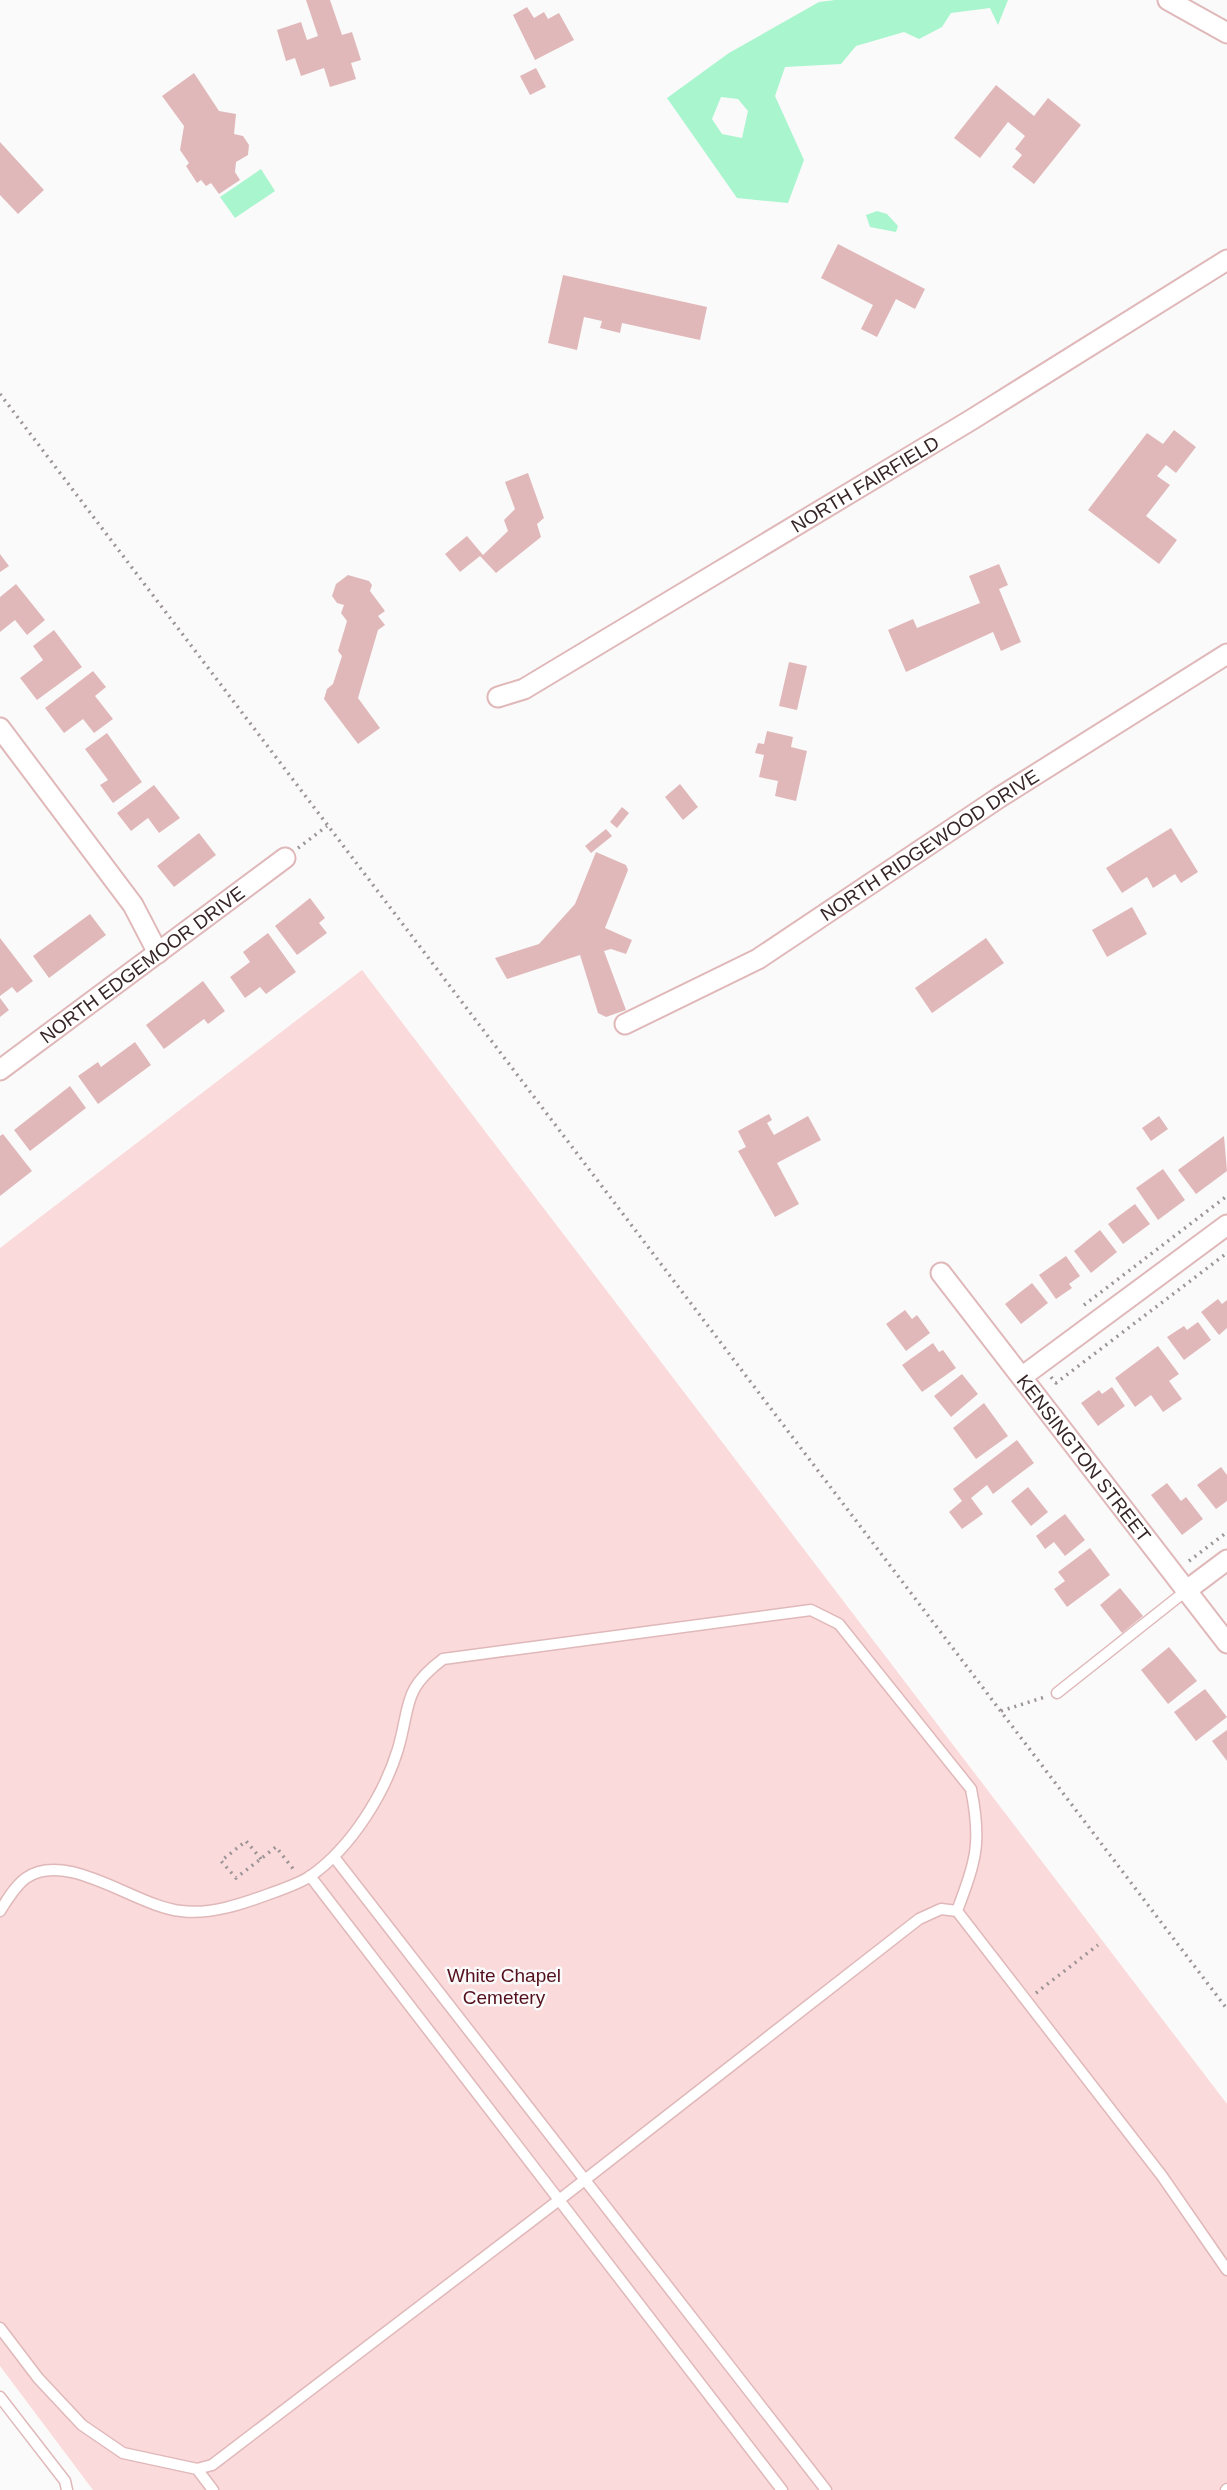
<svg xmlns="http://www.w3.org/2000/svg" width="1227" height="2490" font-family="Helvetica,sans-serif">
<rect width="100%" height="100%" fill="#fafafa"/>
<path fill="#fbdadb" d="M362 970 1227 2104V2490H93L0 2366V1248Z"/>
<path fill="#a8f5ce" fill-rule="evenodd" d="M835 0H1008L998 25 990 8 951 13 942 27 919 39 904 32 856 46 841 64 785 67 775 96 804 160 788 203 737 198 667 98 729 53 819 2ZM721 97 738 99 748 111 742 138 722 134 712 119Z
M261 169 275 191 235 218 220 197Z
M877 211 887 214 898 226 896 232 870 227 866 215Z"/>
<path fill="#e1b8ba" d="M306 0H330L342 35 352 32 361 60 351 63 356 79 330 87 324 68 301 76 295 58 286 61 277 30 301 22 307 40 318 36Z
M527 7 534 18 544 12 548 19 559 13 574 40 535 60 513 15Z
M536 68 546 87 530 95 520 76Z
M194 73 219 111 236 114 234 134 243 136 249 145 248 155 236 162 235 172 240 180 219 194 211 183 206 186 201 180 197 183 186 166 189 163 180 150 184 126 162 96Z
M996 85 1034 116 1048 98 1081 125 1034 184 1012 167 1022 155 1015 149 1025 136 1008 122 980 158 954 138Z
M0 142 44 190 18 214 0 195Z
M838 244 925 289 915 309 896 299 877 337 861 329 873 305 821 278Z
M563 275 707 307 700 340 622 323 620 333 600 328 602 321 584 317 577 350 548 343Z
M1174 430 1196 447 1176 473 1166 465 1157 476 1170 485 1146 516 1177 540 1159 564 1088 510 1147 433 1163 444Z
M528 473 544 518 537 524 541 537 496 573 480 556 460 572 445 554 467 536 483 555 508 531 504 520 515 509 505 482Z
M0 554 9 566 0 572Z
M999 564 1008 585 999 589 1021 642 1001 651 993 632 906 672 888 630 913 619 917 628 980 603 969 576Z
M348 575 369 581 372 585 370 591 385 611 378 616 385 625 378 630 358 698 380 728 358 744 324 699 327 689 333 684 342 656 338 651 347 621 341 613 344 605 337 603 332 596 336 584Z
M16 584 45 620 27 635 15 620 0 632V597Z
M54 630 82 667 37 700 20 678 43 660 33 646Z
M789 662 807 666 797 710 779 706Z
M93 671 106 687 95 696 113 719 94 733 83 719 64 733 45 708Z
M767 731 793 737 791 747 807 751 796 801 775 796 778 781 759 777 764 755 755 753 758 743 764 744Z
M107 733 142 782 113 803 100 785 108 780 85 749Z
M680 784 698 807 683 820 665 797Z
M154 785 180 818 159 833 148 818 131 831 117 813Z
M622 807 629 813 617 828 610 822Z
M1171 828 1198 872 1181 883 1175 874 1153 888 1147 877 1122 893 1106 868Z
M606 829 612 836 591 853 585 846Z
M199 833 216 855 174 887 157 866Z
M596 852 626 865 628 870 605 928 632 940 626 954 611 949 604 951 626 1010 606 1017 598 1013 580 955 507 979 495 958 539 944 575 904Z
M310 898 325 918 319 923 327 933 297 955 275 926Z
M1132 907 1147 934 1107 957 1092 930Z
M90 914 106 935 49 978 33 956Z
M268 933 296 972 266 994 260 987 245 998 230 977 250 962 243 952Z
M0 938 33 981 17 993 12 987 0 996Z
M986 938 1004 963 932 1013 915 988Z
M203 981 225 1011 208 1024 204 1019 164 1049 146 1025Z
M0 998 9 1010 0 1017Z
M135 1042 151 1065 98 1104 78 1076 98 1062 101 1067Z
M70 1086 86 1108 30 1151 14 1130Z
M769 1114 772 1120 767 1123 774 1135 808 1116 821 1140 777 1163 799 1204 775 1217 738 1151 746 1147 738 1131Z
M1159 1116 1168 1129 1151 1141 1142 1128Z
M3 1134 32 1171 0 1196V1136Z
M1224 1136 1227 1171 1196 1194 1178 1170Z
M1163 1169 1185 1200 1158 1220 1136 1188Z
M1135 1204 1150 1224 1123 1244 1108 1224Z
M1100 1230 1117 1252 1091 1273 1074 1251Z
M1066 1256 1080 1276 1069 1284 1072 1288 1056 1299 1039 1275Z
M1032 1283 1048 1303 1021 1324 1005 1304Z
M1218 1299 1222 1304 1227 1300V1328L1219 1335 1201 1312Z
M905 1310 912 1319 917 1315 930 1333 906 1351 886 1324Z
M1198 1322 1211 1340 1184 1360 1167 1337 1184 1326 1187 1330Z
M933 1343 939 1352 943 1350 956 1368 922 1392 902 1365Z
M1158 1346 1179 1374 1169 1381 1182 1399 1163 1412 1151 1395 1135 1407 1115 1378Z
M962 1374 978 1394 951 1417 934 1396Z
M1112 1387 1125 1406 1098 1426 1081 1403 1099 1390 1102 1394Z
M984 1403 1008 1436 976 1459 953 1428Z
M1017 1440 1034 1463 993 1494 987 1485 971 1498 983 1514 962 1529 949 1512 962 1501 953 1489Z
M1221 1467 1227 1475V1501L1216 1509 1197 1485Z
M1167 1483 1181 1501 1186 1497 1203 1519 1182 1535 1151 1495Z
M1028 1487 1048 1512 1031 1526 1011 1501Z
M1065 1514 1085 1540 1065 1556 1054 1542 1045 1549 1036 1536Z
M1090 1548 1110 1575 1067 1607 1054 1589 1065 1581 1058 1572Z
M1120 1588 1143 1616 1122 1633 1100 1605Z
M1169 1647 1197 1681 1168 1704 1141 1670Z
M1205 1689 1227 1717 1196 1741 1174 1712Z
M1227 1730V1761L1212 1741Z"/>
<g fill="none" stroke-linecap="round" stroke-linejoin="round">
<defs>
<path id="lane" d="M1057 1693 1187 1590
M334 1857 826 2490
M310 1876 782 2490
M0 1911C7 1900 15 1886 26 1878 67 1849 137 1907 181 1911 210 1915 242 1904 269 1894 283 1889 301 1883 312 1875 351 1847 384 1795 398 1749 411 1704 402 1690 443 1659L811 1610 839 1624 971 1789C982 1843 976 1860 957 1911
M0 2328 38 2378 82 2425 123 2453 197 2469 212 2465 559 2200 919 1919 941 1909 957 1911 1162 2176 1227 2270
M0 2397 65 2481 67 2490
M197 2469 213 2490
M1226 2490 1227 2489"/>
<g id="street">
<path d="M1168 0 1227 33"/>
<path id="s1" d="M498 697 524 689 971 420 1227 260"/>
<path d="M0 728 133 905 158 953"/>
<path id="s2" d="M625 1024 758 959 1000 797 1227 654"/>
<path id="s3" d="M0 1070 285 858"/>
<path id="s4" d="M941 1273 1227 1643"/>
<path d="M1023 1376 1227 1225"/>
<path d="M1187 1590 1227 1560"/>
</g>
</defs>
<use href="#lane" stroke="#e0b8b9" stroke-width="13"/>
<use href="#street" stroke="#e0b8b9" stroke-width="23"/>
<path stroke="#9c9495" stroke-width="3.5" stroke-dasharray="2 5" stroke-linecap="butt" d="M0 394 1227 2009
M298 848 327 826
M1084 1305 1227 1196
M1051 1377 1056 1383 1227 1253
M1189 1561 1227 1532
M1001 1711 1045 1697
M261 1859 246 1841 221 1861 236 1878 276 1847 294 1870
M1036 1993 1098 1945"/>
<use href="#lane" stroke="#fff" stroke-width="10"/>
<use href="#street" stroke="#fff" stroke-width="19"/>
</g>
<g text-anchor="middle" dominant-baseline="central" stroke-width="5" stroke-linejoin="round" paint-order="stroke">
<g font-size="19" fill="#362627" stroke="#fafafa">
<text stroke="none"><textPath href="#s1" startOffset="425">NORTH FAIRFIELD</textPath></text>
<text stroke="none"><textPath href="#s2" startOffset="354">NORTH RIDGEWOOD DRIVE</textPath></text>
<text stroke="none"><textPath href="#s3" startOffset="177">NORTH EDGEMOOR DRIVE</textPath></text>
<text stroke="none"><textPath href="#s4" startOffset="234">KENSINGTON STREET</textPath></text>
</g>
<g font-size="19" fill="#54101c" stroke="#fafafa">
<text x="504" y="1975">White Chapel<tspan x="504" dy="22">Cemetery</tspan></text>
</g>
</g>
</svg>
